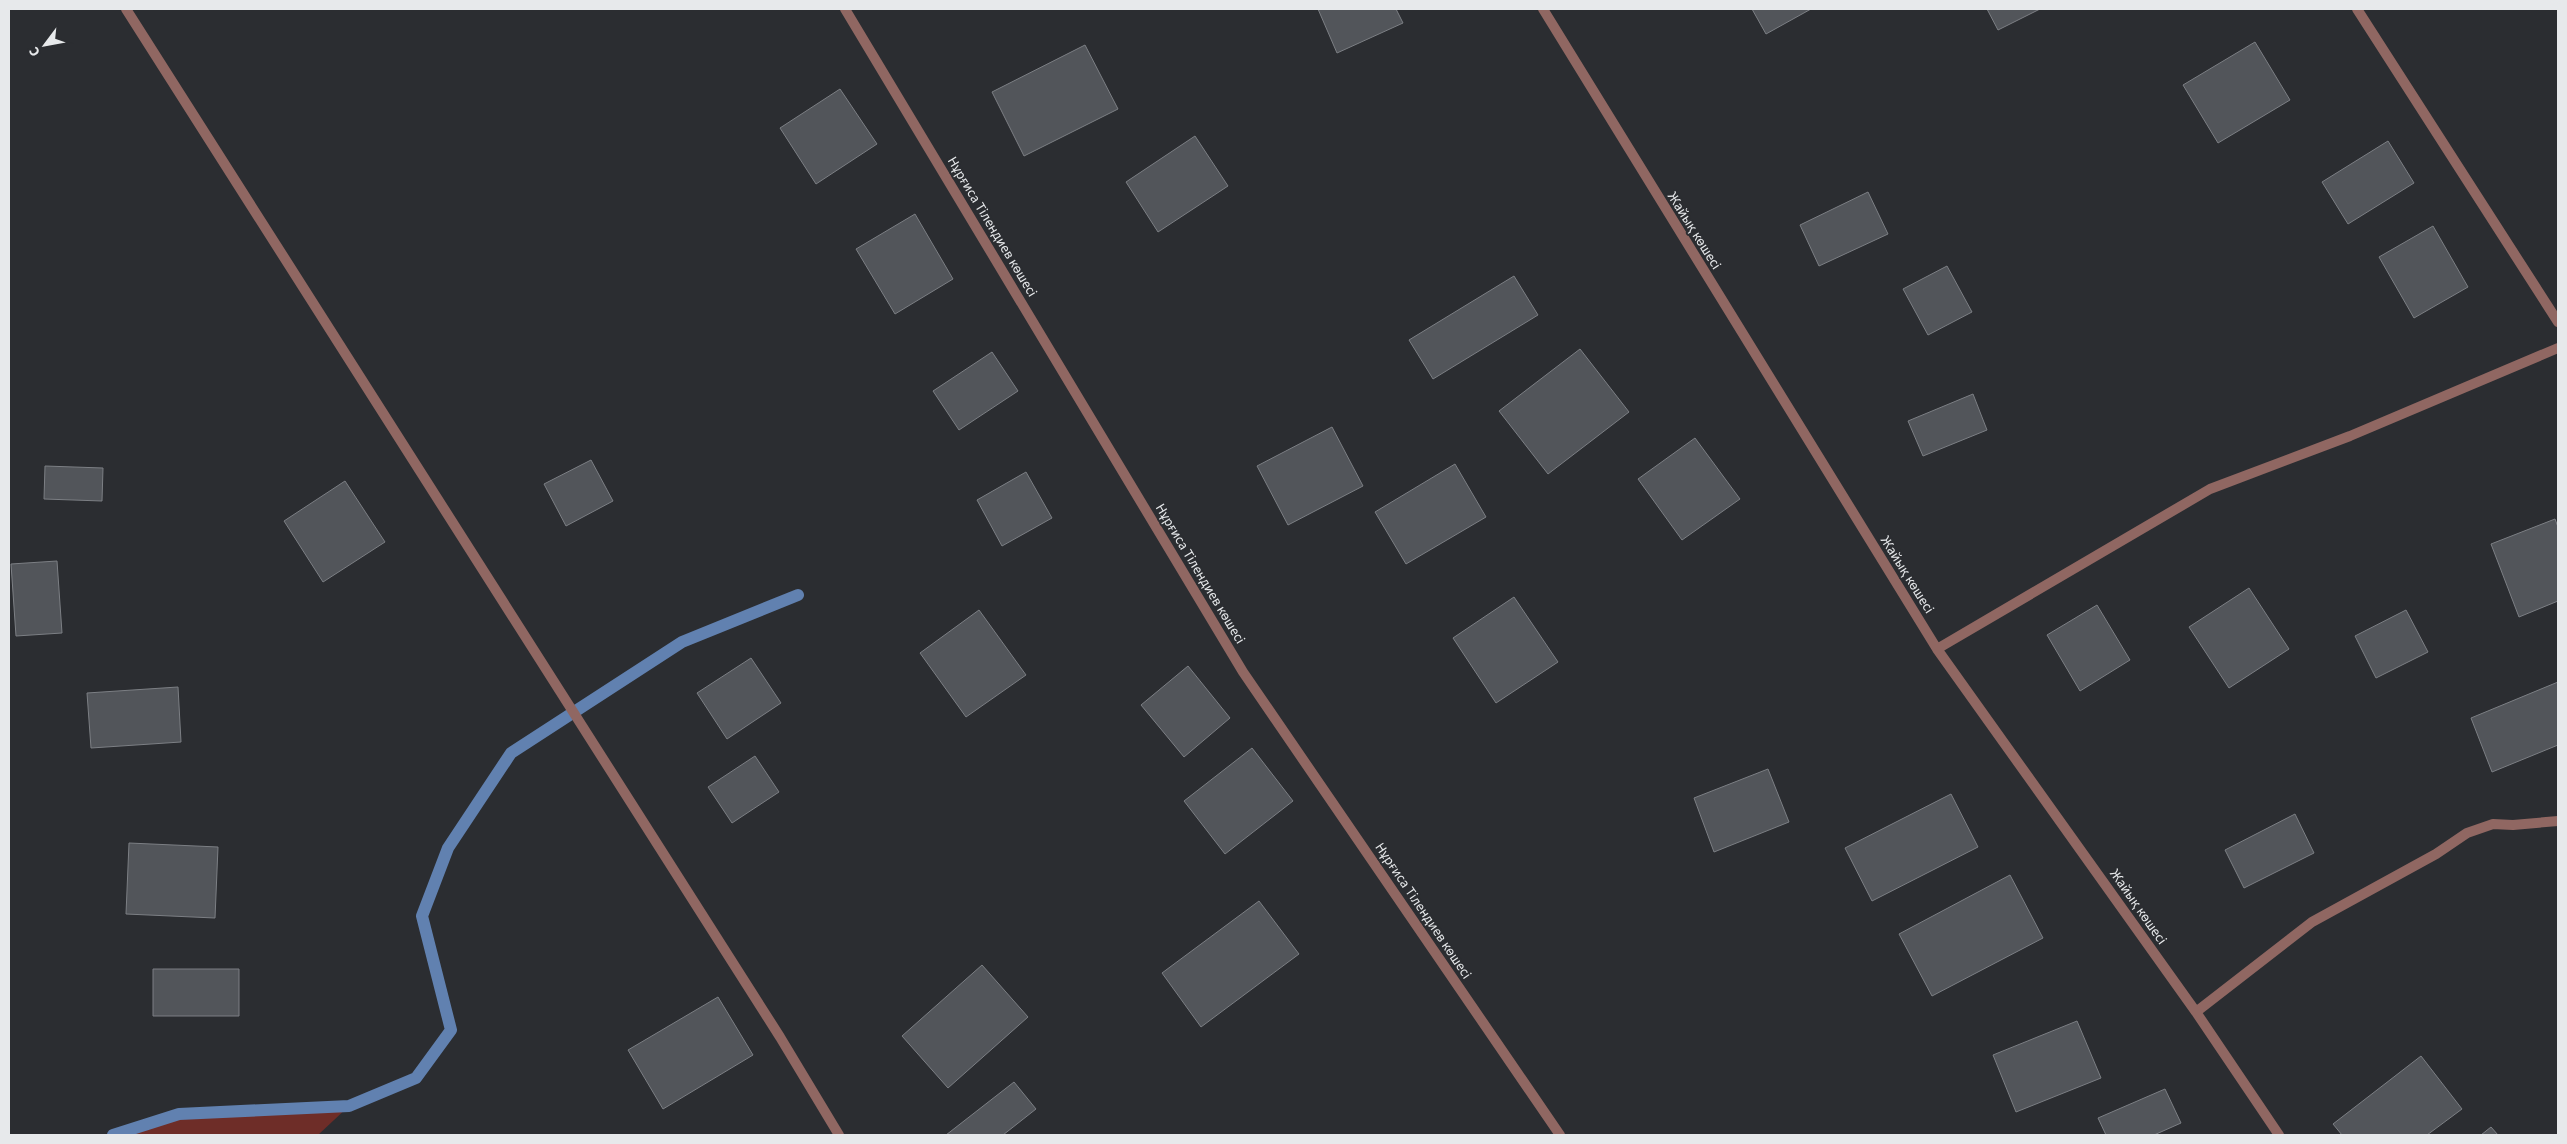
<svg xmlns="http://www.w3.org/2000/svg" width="2567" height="1144" font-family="'Source Sans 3',sans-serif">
<rect width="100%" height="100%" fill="#2b2d31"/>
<path fill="#6e2d28" d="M349 1106 318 1135H113L179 1114Z"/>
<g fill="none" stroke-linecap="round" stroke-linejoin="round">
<path stroke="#6181b0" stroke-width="12" d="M113 1135 179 1114 349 1106 416 1078 451 1030 422 916 448 848 511 753 682 642 798 595"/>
</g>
<path fill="#52555a" stroke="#7c7f84" d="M1318 9H1396L1403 23 1337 53Z
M1752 9H1811L1766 34Z
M1987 9H2040L1998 30Z
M2255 42 2290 100 2218 143 2183 85Z
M1085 45 1118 109 1024 156 992 92Z
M840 89 877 144 816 184 780 128Z
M1195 136 1228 186 1158 232 1126 182Z
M2388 141 2414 183 2348 224 2322 182Z
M1868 192 1888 234 1819 266 1800 225Z
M915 214 953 279 895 314 856 249Z
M2433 226 2468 287 2414 318 2379 257Z
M1947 266 1972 312 1928 335 1903 289Z
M1514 276 1538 315 1433 379 1409 340Z
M1580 349 1629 412 1548 474 1499 411Z
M992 352 1018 391 959 430 933 391Z
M1973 394 1987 430 1923 456 1908 421Z
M1332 427 1363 486 1288 525 1257 466Z
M1695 438 1740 499 1682 540 1638 479Z
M591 460 613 501 566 526 544 484Z
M1455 464 1486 517 1406 564 1375 512Z
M45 466 103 468 102 501 44 499Z
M1026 472 1052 518 1002 546 977 500Z
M345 481 385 542 323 582 284 521Z
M2555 519 2558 527V601L2519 617 2491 544Z
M57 561 62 633 16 636 11 564Z
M2249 588 2289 649 2229 688 2189 627Z
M1514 597 1558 662 1496 703 1453 638Z
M2097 605 2130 660 2080 691 2047 635Z
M979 610 1026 675 966 717 920 653Z
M2406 610 2428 652 2376 678 2355 636Z
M751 658 781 703 727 739 697 693Z
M1188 666 1230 718 1184 757 1141 705Z
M2558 682V745L2492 772 2471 718Z
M178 687 181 742 91 748 87 693Z
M1252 748 1293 801 1225 854 1184 801Z
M755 756 779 792 732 823 708 787Z
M1768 769 1789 822 1714 852 1694 798Z
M1951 794 1978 847 1872 901 1845 848Z
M2295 814 2314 853 2244 888 2225 850Z
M129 843 218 847 215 918 126 914Z
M2010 875 2043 938 1932 996 1899 934Z
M1259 901 1299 954 1201 1027 1162 973Z
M982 965 1028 1017 948 1088 902 1036Z
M153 969H239V1016H153Z
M718 997 753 1055 663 1109 628 1050Z
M2077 1021 2101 1078 2016 1112 1993 1055Z
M2421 1056 2462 1109 2427 1135H2342L2333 1124Z
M1014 1082 1036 1109 1003 1135H946Z
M2165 1089 2181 1123 2154 1135H2106L2098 1118Z
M2491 1127 2498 1135H2481Z"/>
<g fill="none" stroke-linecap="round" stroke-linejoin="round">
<path stroke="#906762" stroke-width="10" d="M126 9 780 1037 839 1135
M845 9 1243 672 1560 1135
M1543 9 1937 649 2196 1012 2279 1135
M2357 9 2558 322
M1937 649 2210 489 2350 436 2558 348
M2196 1012 2312 922 2436 854 2467 833 2493 824 2513 825 2558 821"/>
</g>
<g text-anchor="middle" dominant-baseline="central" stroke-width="4" stroke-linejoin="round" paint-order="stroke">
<g font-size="14" fill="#e7e9eb" stroke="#2b2d31">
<text transform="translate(992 227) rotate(59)">Нұрғиса Тілендиев көшесі</text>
<text transform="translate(1694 231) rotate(58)">Жайық көшесі</text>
<text transform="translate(1200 574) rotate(59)">Нұрғиса Тілендиев көшесі</text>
<text transform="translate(1907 575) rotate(58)">Жайық көшесі</text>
<text transform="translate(2138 907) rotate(55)">Жайық көшесі</text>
<text transform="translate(1423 911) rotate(56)">Нұрғиса Тілендиев көшесі</text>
</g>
</g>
<rect width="2567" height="1144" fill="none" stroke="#e7e9eb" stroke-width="20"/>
<g transform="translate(45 45) rotate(238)" stroke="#2b2d31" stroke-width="4" paint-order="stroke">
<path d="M0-4L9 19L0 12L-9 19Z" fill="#e7e9eb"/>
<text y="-8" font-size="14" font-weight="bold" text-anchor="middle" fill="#e7e9eb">С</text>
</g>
</svg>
